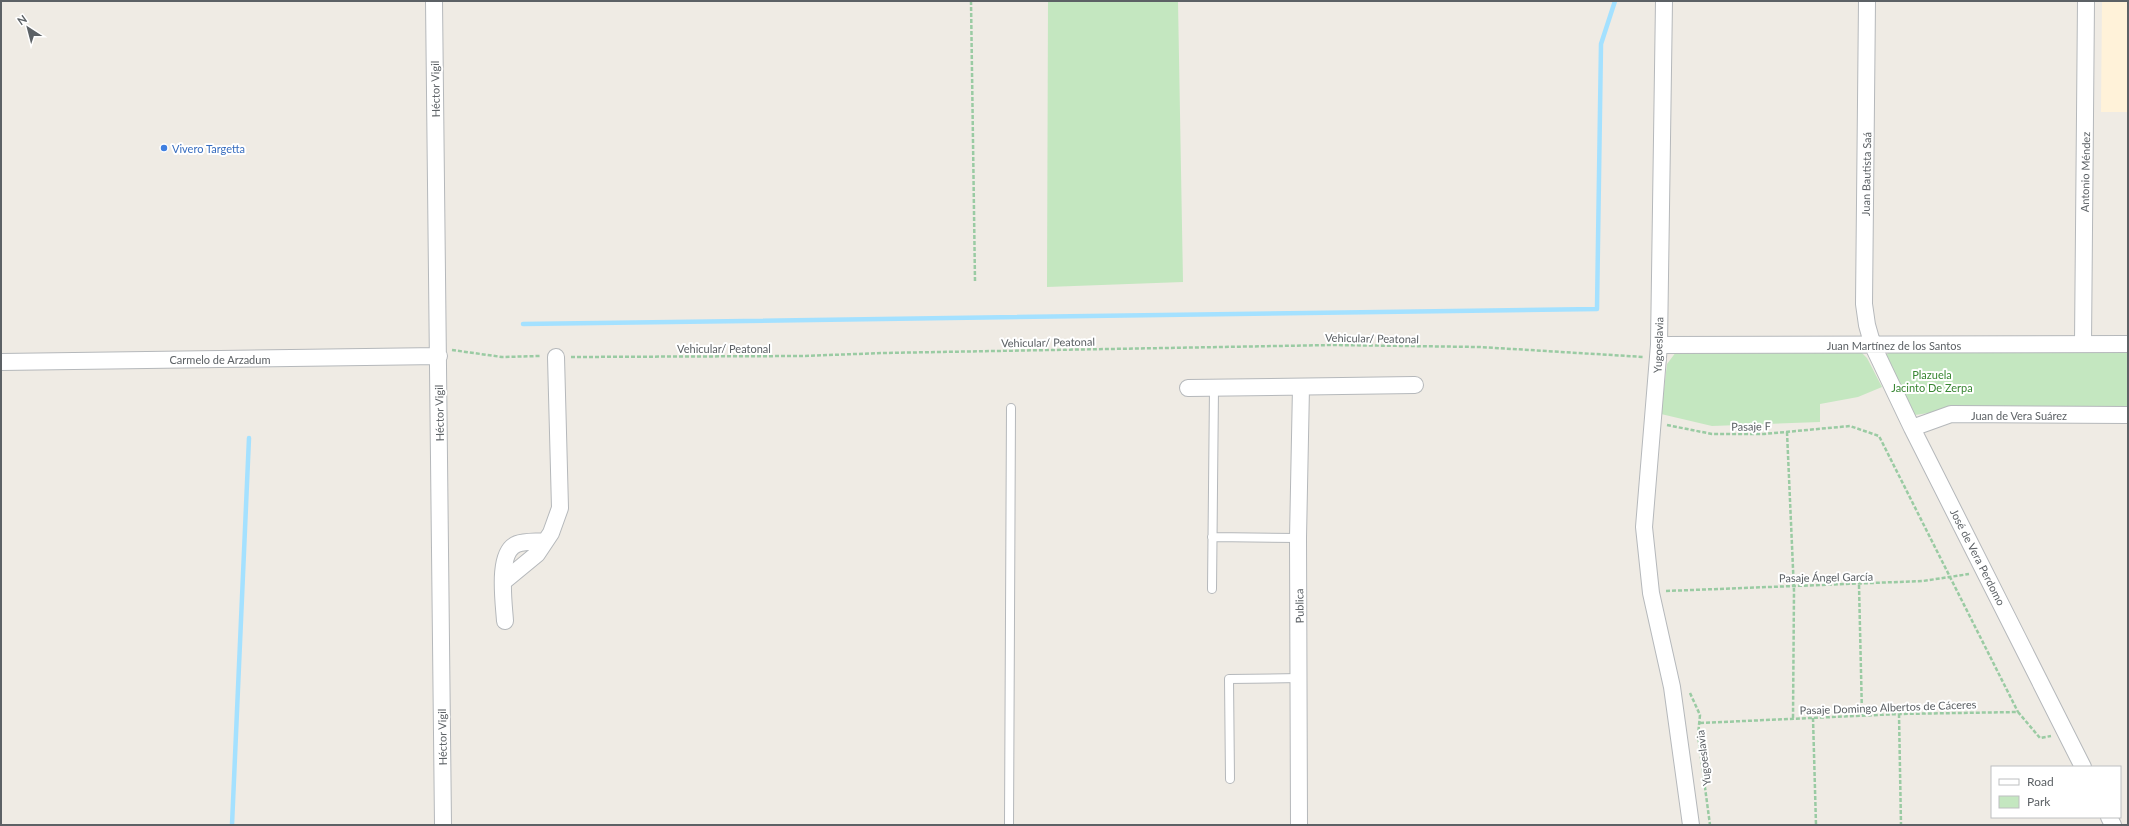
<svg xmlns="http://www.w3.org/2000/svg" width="2129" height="826" font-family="Lato,sans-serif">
<rect width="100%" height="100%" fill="#efebe4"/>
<path fill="#fff2d9" d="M2102 1H2128V112H2101Z"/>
<path fill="#c4e7c0" d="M1048 1H1178L1183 282 1047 287Z
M2128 349V411H1942L1915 415 1912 413 1885 358 1887 354 1892 351Z
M1676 352H1861L1867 358 1882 387 1858 397 1820 404V422L1712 426 1661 414 1667 364Z"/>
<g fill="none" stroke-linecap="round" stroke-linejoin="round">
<path stroke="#a4e1ff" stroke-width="4.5" d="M523 324 1597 309 1601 44 1615 1
M232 825 249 438"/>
<defs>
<path id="lane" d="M1212 537 1298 538
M1212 589 1214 388
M1230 779 1229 679 1300 678
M1009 825 1011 408"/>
<path id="street" d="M434 1 443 825
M1664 1 1659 345 1644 527 1651 593 1672 687 1691 825
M1867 1 1864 304 1867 325 1873 346 1912 428 2083 767
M2083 344 2086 1
M1659 345 2128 344
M1 362 439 356
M1188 388 1415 385
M1912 428 1951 414 2128 415
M503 582 537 554 551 533 560 508 556 357
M505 621C504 603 496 552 517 544 525 541 537 542 545 541
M2109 817 2113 825
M1299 825 1298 538 1301 387"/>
</defs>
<use href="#lane" stroke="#b5b8bb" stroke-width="10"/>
<use href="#street" stroke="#b5b8bb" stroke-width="18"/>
<path stroke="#9acba3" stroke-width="2.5" stroke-dasharray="4 2" stroke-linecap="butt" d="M971 1 975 281
M452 350 502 357 540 356
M571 357 802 356 883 353 1333 345 1480 347 1644 357
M1667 425 1712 434H1764L1850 426 1879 436 2018 712
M1787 432 1794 591 1793 718
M1859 585 1862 715
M1666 591 1923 581 1969 574
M1690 693 1700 715 1698 735 1710 825
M1899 714 1901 825
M1813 718 1816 825
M1700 723 1899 714 2018 712 2040 738 2051 736"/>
<use href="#lane" stroke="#fff" stroke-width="8"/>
<use href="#street" stroke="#fff" stroke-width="16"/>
</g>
<circle fill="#3f7fe0" stroke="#fff" stroke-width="1.5" cx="164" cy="148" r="4"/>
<g text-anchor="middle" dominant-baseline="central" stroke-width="4" stroke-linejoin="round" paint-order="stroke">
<g font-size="11" fill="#5c6165" stroke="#fff">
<text transform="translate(435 89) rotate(-91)">Héctor Vigil</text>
<text transform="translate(2085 172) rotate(-89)">Antonio Méndez</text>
<text transform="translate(1866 174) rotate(-89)">Juan Bautista Saá</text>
<text transform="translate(1372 338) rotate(1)">Vehicular/ Peatonal</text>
<text transform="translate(1048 342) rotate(-1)">Vehicular/ Peatonal</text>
<text transform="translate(1658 345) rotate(-88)">Yugoeslavia</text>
<text x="1894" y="345">Juan Martínez de los Santos</text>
<text x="724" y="348">Vehicular/ Peatonal</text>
<text x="220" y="359">Carmelo de Arzadum</text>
<text transform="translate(439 413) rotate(-91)">Héctor Vigil</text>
<text x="2019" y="415">Juan de Vera Suárez</text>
<text transform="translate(1751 426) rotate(-1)">Pasaje F</text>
<text transform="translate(1978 557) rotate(63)">José de Vera Perdomo</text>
<text transform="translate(1826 577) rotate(-1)">Pasaje Ángel García</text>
<text transform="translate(1299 606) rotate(-91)">Publica</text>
<text transform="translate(1888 707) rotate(-2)">Pasaje Domingo Albertos de Cáceres</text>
<text transform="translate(442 737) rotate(-91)">Héctor Vigil</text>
<text transform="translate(1703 758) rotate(-97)">Yugoeslavia</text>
</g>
<g font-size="11" fill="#366cbe" stroke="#fff" text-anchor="start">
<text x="172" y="148">Vivero Targetta</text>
</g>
<g font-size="11" fill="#388632" stroke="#fff">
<text x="1932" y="374">Plazuela<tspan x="1932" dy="13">Jacinto De Zerpa</tspan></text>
</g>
</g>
<rect width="2129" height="826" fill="none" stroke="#5c6165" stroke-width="4"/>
<rect x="1991" y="766" width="130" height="52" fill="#ffffff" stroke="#bec0c1"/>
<rect x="1999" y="779" width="20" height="6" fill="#ffffff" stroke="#bec0c1"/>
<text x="2027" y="786" font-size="12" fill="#5c6165">Road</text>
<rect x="1999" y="796" width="20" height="12" fill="#c4e7c0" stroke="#bec0c1"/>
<text x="2027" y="806" font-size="12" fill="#5c6165">Park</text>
<g transform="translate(28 28) rotate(324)" stroke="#ffffff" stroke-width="3" paint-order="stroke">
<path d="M0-3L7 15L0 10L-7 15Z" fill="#5c6165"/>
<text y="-6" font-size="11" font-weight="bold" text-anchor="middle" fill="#5c6165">N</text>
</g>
</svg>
